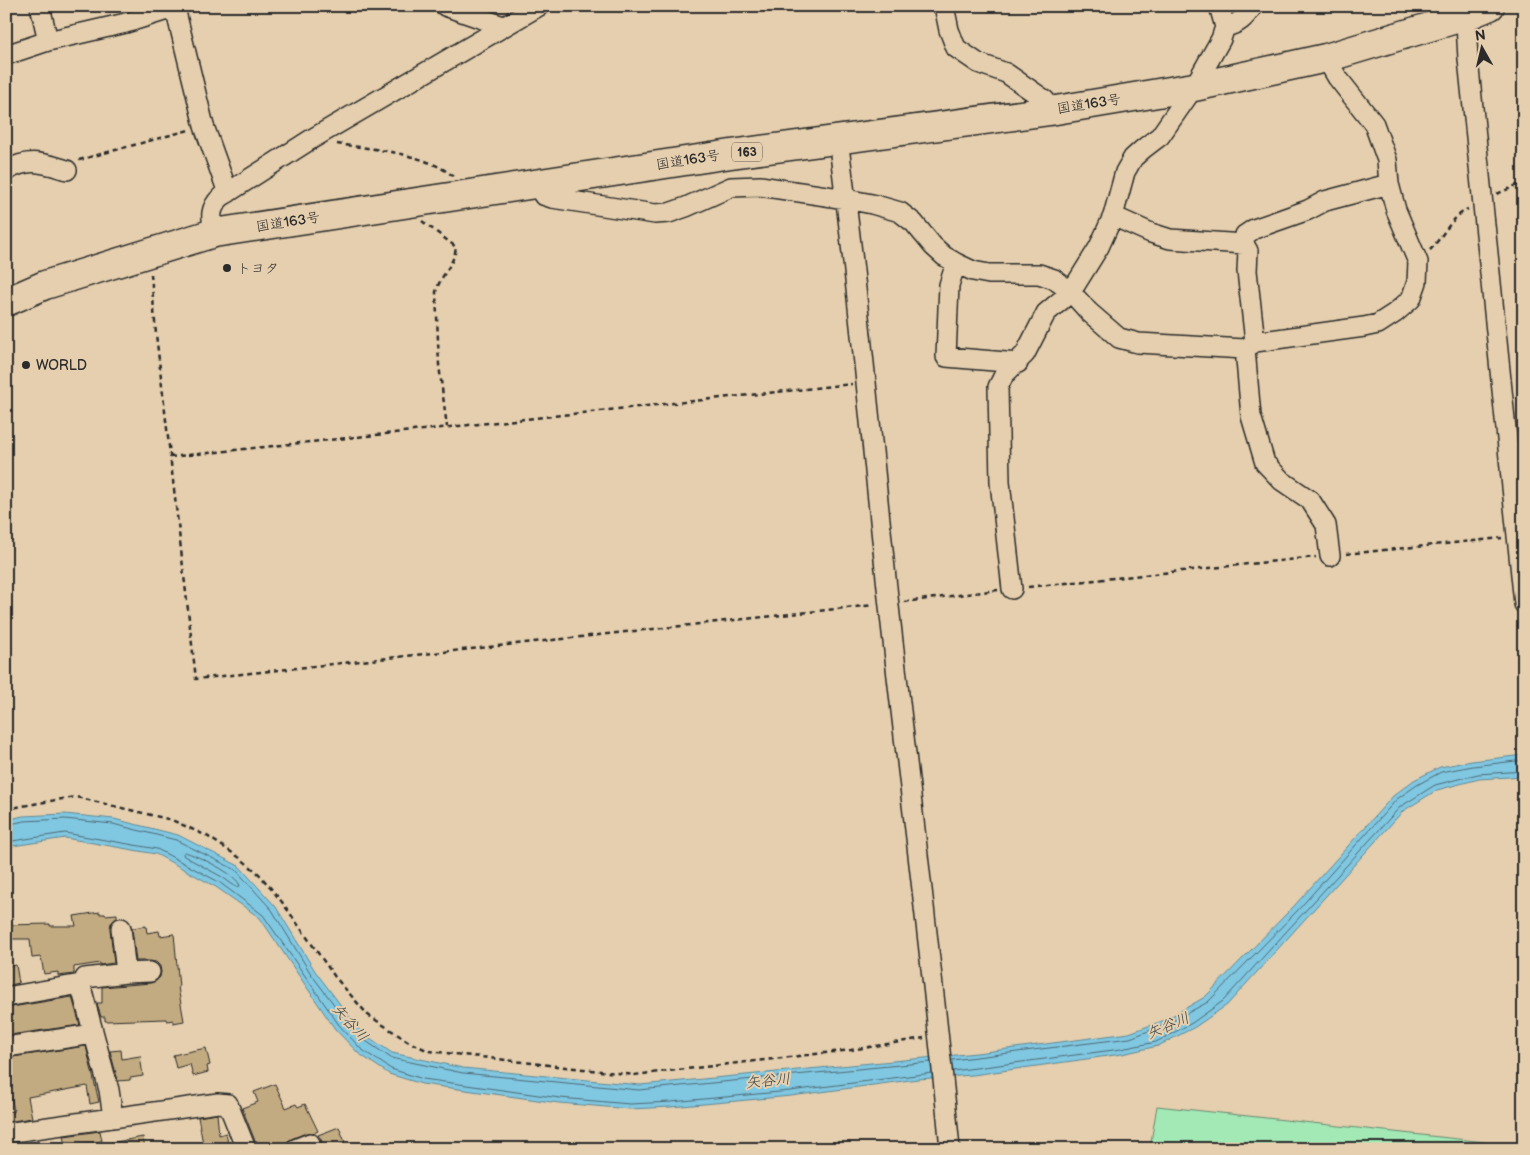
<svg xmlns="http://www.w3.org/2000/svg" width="1530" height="1155" font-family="'Balsamiq Sans','Klee One',sans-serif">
<rect width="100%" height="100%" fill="#e5cfae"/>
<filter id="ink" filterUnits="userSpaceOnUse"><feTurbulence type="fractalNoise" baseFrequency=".02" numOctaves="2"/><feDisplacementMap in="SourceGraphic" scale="10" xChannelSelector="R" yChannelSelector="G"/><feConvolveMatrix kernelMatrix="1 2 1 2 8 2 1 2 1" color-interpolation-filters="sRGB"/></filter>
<g filter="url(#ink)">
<path fill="#a2e9b6" stroke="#668a70" d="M1157 1106 1485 1142 1500 1149 1150 1148Z"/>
<path fill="#80c7e1" stroke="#5e8998" d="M1524 755V776L1479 779 1437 790 1403 811 1227 1005 1195 1027 1158 1046 1122 1054 973 1075 918 1079 791 1096 671 1107 630 1109 559 1103 422 1084 389 1074 358 1053 335 1029 260 918 216 887 156 854 65 838 6 847V820L23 816 65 814 114 819 178 835 239 866 276 907 315 971 361 1032 392 1053 463 1068 640 1085 977 1053 1129 1033 1165 1020 1205 997 1294 906 1393 796 1414 780 1440 767 1472 761Z"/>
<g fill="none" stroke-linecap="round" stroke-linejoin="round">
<path stroke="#4d6974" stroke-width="1" d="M6 825 24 821 65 819 113 824 176 840 236 870 272 910 311 974 357 1035 391 1058 463 1073 639 1090 931 1062
M6 842 65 833 157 849 219 882 263 915 339 1025 361 1049 391 1069 423 1079 560 1098 630 1104 671 1102 790 1091 932 1073
M185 852C198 856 237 874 240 886L236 887 222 877 184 856 183 854Z
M952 1060 1130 1038 1167 1024 1208 1002 1298 910 1397 799 1417 785 1441 772 1473 766 1524 760
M953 1071 1121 1049 1156 1042 1192 1023 1223 1001 1400 807 1435 785 1478 774 1524 771"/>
</g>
<path fill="#c3ab81" stroke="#2b2b2b" d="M100 912V914H105V915L117 914V918L111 923 110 929 114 963 100 965V963L74 967V974L58 976V972L44 974 41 957 32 958 30 939H6V925L50 924V926H76L74 916Z
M146 926 147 933 159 931 160 936 174 934 179 987H178L184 1021 173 1023V1020L167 1021 166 1019 105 1021V1017H101L97 1003H102V987L151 983 156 981 160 977 161 972 160 966 156 962 150 961H136L132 928Z
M16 965 19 983 6 986V967Z
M72 997 80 1025 9 1035 6 1022V1008Z
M86 1046 99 1102 90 1104 87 1086 28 1097 32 1118 6 1122V1112L14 1111 6 1072V1058Z
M206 1048 210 1065 207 1066 208 1072 193 1076 190 1064 176 1068 173 1055Z
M121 1050 122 1059 140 1056 143 1076 130 1078V1080L118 1081 110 1051Z
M275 1084 286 1108 296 1104 298 1107 305 1104 318 1131 314 1133H306L291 1139 287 1142 285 1146 278 1149H260L256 1140 255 1141 242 1108 258 1102 254 1092Z
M217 1114 219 1135 226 1133 229 1149H204L198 1117Z
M339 1127 345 1142 340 1144 342 1149H323L321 1139 318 1135Z
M100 1131 102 1141 66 1146 64 1136Z
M143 1137 145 1149H110V1143Z
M26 1142 27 1149H6V1144Z"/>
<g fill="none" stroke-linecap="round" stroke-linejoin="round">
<defs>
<path id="minor" d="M40 6 48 41
M445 6 503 26
M944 6 949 30 956 48 978 63 1006 73 1045 100 1050 111
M1465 6 1468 59 1524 604
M175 8 204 126 228 193
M1225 27C1239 24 1245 18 1253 6
M6 55 48 41 126 23 180 6
M838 139C859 294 872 450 889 606 909 787 933 967 950 1149
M6 171C29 157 43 163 67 170
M537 183 543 195 552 198 655 214 669 213 686 207 731 187 760 186 846 199 872 204 900 212 914 223 933 246 944 256 956 263 973 271 989 274H1039L1054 279 1071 292 1089 312 1119 338 1138 343 1245 349 1255 342 1364 327 1378 324 1395 313 1411 299 1417 282 1418 262 1396 210 1389 184 1387 160 1374 124 1337 77 1326 58
M1113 216 1151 233 1170 239 1244 244 1245 235 1254 229 1308 210 1325 201 1389 184
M214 233C211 217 209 209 221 197L310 140 539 6
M1244 244 1248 251 1247 271 1255 342
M956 263 949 285 946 357 1018 363
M1245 349 1251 416 1265 463 1282 481 1310 500 1326 525 1330 556
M1012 589 1000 482 998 387 1004 375 1025 354 1046 313 1071 292 1099 247 1113 216 1125 172 1133 158 1143 149 1160 136 1194 87 1221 39 1225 27 1219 6
M121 928 126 973
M81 987 85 978 126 973 150 972
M6 997 75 985 81 987 109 1090 113 1117
M6 1047 93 1034
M6 1133 218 1103 228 1104 246 1149
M295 1149 310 1143 312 1149"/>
<path id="highway" d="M6 302 45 285 214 233 731 154 1050 111 1194 87 1326 58 1466 16 1490 6"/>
</defs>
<use href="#minor" stroke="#2b2b2b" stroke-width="22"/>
<use href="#highway" stroke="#2b2b2b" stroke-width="31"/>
<path stroke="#2b2b2b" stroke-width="2.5" stroke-dasharray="5 4" stroke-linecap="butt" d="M337 144C372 149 425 153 453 176
M79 160 189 130
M1497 194 1524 182
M422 221 456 247C454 266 440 275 436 292L439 365 447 427
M1430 250C1442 238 1451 217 1468 209
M151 274 156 334 196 679 873 605
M170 457 852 384
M1346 554 1502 538
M1028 587 1316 557
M904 602 998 590
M6 809 56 800 76 797 172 820 207 836 240 858 259 874 282 902 335 977 368 1015 409 1042 429 1051 634 1075 851 1050 924 1038"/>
<use href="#minor" stroke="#e5cfae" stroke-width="19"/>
<use href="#highway" stroke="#e5cfae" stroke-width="28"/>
</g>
</g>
<g fill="#2b2b2b" stroke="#e5cfae" stroke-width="2">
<circle cx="227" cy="268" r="5"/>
<circle cx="26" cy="365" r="5"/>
</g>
<g text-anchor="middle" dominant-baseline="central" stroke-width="4" stroke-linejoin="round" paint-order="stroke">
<rect fill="#e5cfae" stroke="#635c52" stroke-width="1" x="732" y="142.5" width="30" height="19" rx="4"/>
<g font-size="12" font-weight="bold" fill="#2b2b2b">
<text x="747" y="152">163</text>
</g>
<g font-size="14" fill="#2b2b2b" stroke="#e5cfae">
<text transform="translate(1089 104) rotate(-9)">国道163号</text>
<text transform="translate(688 160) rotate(-9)">国道163号</text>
<text transform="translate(288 222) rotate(-9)">国道163号</text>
</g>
<g font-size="14" fill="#2b2b2b" stroke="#e5cfae" text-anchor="start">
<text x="237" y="268">トヨタ</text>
<text x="36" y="365">WORLD</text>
</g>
<g font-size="15" font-style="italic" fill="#384246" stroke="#e5cfae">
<text transform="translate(350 1023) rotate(48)">矢谷川</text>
<text transform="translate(1168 1026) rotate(-23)">矢谷川</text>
<text transform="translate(768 1081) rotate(-6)">矢谷川</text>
</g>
</g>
<rect width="1530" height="1155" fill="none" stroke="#e5cfae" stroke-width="25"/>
<rect x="12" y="12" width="1505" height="1130" fill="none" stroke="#2b2b2b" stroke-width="2" filter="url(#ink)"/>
<g transform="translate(1482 48) rotate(352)" stroke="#e5cfae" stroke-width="4" paint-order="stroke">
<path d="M0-4L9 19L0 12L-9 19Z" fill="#2b2b2b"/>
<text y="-8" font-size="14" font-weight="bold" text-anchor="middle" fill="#2b2b2b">N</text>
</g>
</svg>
